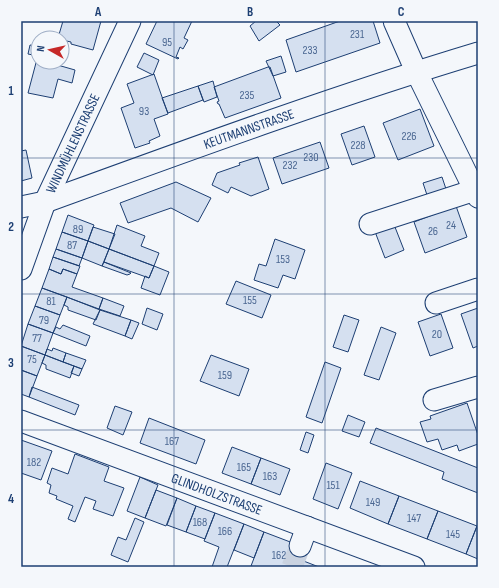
<svg xmlns="http://www.w3.org/2000/svg" width="499" height="588" font-family="'Sofia Sans Condensed',sans-serif">
<rect width="100%" height="100%" fill="#f4f7fb"/>
<path fill="#d5e0f0" stroke="#1d3f73" d="M63 21H101L93 50 71 44V42L62 40V38H58Z
M157 21H192L184 38 188 40 183 49 180 47 176 57 179 58 178 59 146 44Z
M256 21H276L280 25 259 41 250 26Z
M340 21H373L380 43 296 72 286 40Z
M30 45 38 46V56L28 54Z
M144 53 159 60 153 75 137 67Z
M281 56 286 72 273 76 266 61Z
M37 59 38 62H47L75 70 72 83 58 79 53 98 28 93Z
M268 67H270L281 98 225 118 219 104H218L217 102 219 101 214 87Z
M154 74 168 114 154 119 160 136 149 141 150 143 135 148 121 108 134 103 127 84Z
M213 81 217 97 204 102 198 86Z
M198 86 203 100 168 113 162 98Z
M420 109 434 146 398 160 383 123Z
M364 126 375 157 352 165 341 134Z
M320 142 329 168 282 184 273 158Z
M26 150 32 178 21 181V151Z
M258 157 269 189 251 196 231 187 228 193 212 185 217 173 240 165 239 163Z
M442 177 447 192 428 198 423 183Z
M176 182 211 198 198 222 171 208 128 223 120 203Z
M456 206 467 237 425 253 414 222Z
M68 215 94 225 88 241 62 232Z
M393 222 404 250 385 258 374 229Z
M117 225 145 236 141 246 159 253 154 266 109 249Z
M93 227 115 234 109 249 88 241Z
M62 232 88 241 82 258 56 249Z
M275 239 305 250 295 279 283 275 278 288 254 280 259 264 266 266Z
M88 241 109 249 102 266 82 258Z
M56 249 82 258 79 266 53 257Z
M109 249 154 266 149 278 104 262Z
M53 257 80 266 77 274 63 269 61 274 49 269Z
M104 262 131 273 130 274 127 275 102 266Z
M154 266 169 272 160 295 141 288 145 276 149 278Z
M49 269 61 274 63 269 77 274 72 287 103 298 99 309 42 288Z
M236 281 271 295 262 318 226 304Z
M42 288 67 297 60 315 35 306Z
M67 297 100 310 96 320 68 310V307L64 305Z
M103 298 124 306 120 316 99 309Z
M35 306 60 315 53 333 28 324Z
M147 308 163 314 157 330 142 324Z
M478 308V346L473 348 461 314Z
M100 310 131 320 125 336 93 324Z
M441 314 453 348 430 356 418 322Z
M344 315 359 320 348 352 333 347Z
M131 320 139 323 132 339 125 336Z
M28 324 53 333 45 355 21 346Z
M63 325 90 336 86 346 53 333 56 327 60 329Z
M381 327 396 333 379 380 364 375Z
M21 346 45 355 37 376 21 370Z
M53 348 66 353 63 362 45 355 47 349 52 351Z
M66 353 86 360 82 369 63 362Z
M45 355 74 366 70 378 46 369V365L42 363Z
M211 355 249 369 239 396 200 381Z
M325 362 341 368 322 423 306 417Z
M74 366 82 369 79 376 71 373Z
M21 370 37 376 29 397 21 394Z
M32 387 79 405 75 415 29 397Z
M467 403 478 435V444L459 451 457 445 442 450 438 439 427 442 420 422 431 419 430 416Z
M115 406 132 412 123 435 107 428Z
M348 415 365 422 359 437 342 431Z
M149 418 205 440 196 464 140 443Z
M376 428 478 468V493L442 479 444 472 370 443Z
M306 432 314 435 308 453 300 450Z
M21 440 52 451 41 480 21 473Z
M232 447 261 458 251 484 222 473Z
M75 454 109 467 104 481 124 488 113 516 93 509 96 501 85 497 75 522 68 519 73 506 56 499 57 496 49 493 51 485 47 483 52 468 68 474Z
M261 458 290 469 280 495 251 484Z
M326 463 352 473 338 509 313 499Z
M140 477 158 485 145 518 127 511Z
M360 481 399 496 388 524 350 508Z
M156 490 177 498 166 526 145 518Z
M399 496 438 511 427 539 388 524Z
M177 498 196 506 186 532 167 525Z
M196 506 215 513 205 539 186 532Z
M438 511 477 526 466 554 427 539Z
M215 513 244 524 227 567H212L219 547 204 541Z
M135 518 144 522 128 562 111 555 118 537 126 540Z
M244 524 264 532 254 558 234 550Z
M477 526 478 527V559L466 554Z
M264 532 306 548 298 567H255L251 566Z
M301 560 319 567H298Z"/>
<g fill="none" stroke-linecap="round" stroke-linejoin="round">
<path stroke="#c9d2e0" stroke-width="21" stroke-dasharray="21 10" stroke-linecap="butt" d="M292 567 300 546"/>
<defs>
<g id="minor">
<path d="M394 21 416 71 478 197"/>
<path id="s1" d="M21 207 45 202C188 150 332 97 478 53"/>
<path d="M370 224 475 190"/>
<path id="s2" d="M21 269 45 202 130 21"/>
<path d="M436 303 478 289"/>
<path d="M434 400 478 387"/>
<path id="s3" d="M21 421 414 567"/>
<path d="M300 546 307 527"/>
</g>
</defs>
<use href="#minor" stroke="#1d3f73" stroke-width="23"/>
<use href="#minor" stroke="#f4f7fb" stroke-width="21"/>
</g>
<path fill="none" stroke="#1d3f73" stroke-width="1" stroke-opacity="0.55" d="M174 21V567M325 21V567M21 158H478M21 294H478M21 430H478"/>
<g text-anchor="middle" dominant-baseline="central" stroke-width="3" stroke-linejoin="round" paint-order="stroke">
<g font-size="12" fill="#4b6792">
<text x="357" y="34">231</text>
<text x="167" y="42">95</text>
<text x="310" y="50">233</text>
<text x="247" y="95">235</text>
<text x="144" y="111">93</text>
<text x="409" y="136">226</text>
<text x="358" y="145">228</text>
<text x="311" y="157">230</text>
<text x="290" y="165">232</text>
<text x="451" y="225">24</text>
<text x="78" y="229">89</text>
<text x="433" y="231">26</text>
<text x="72" y="245">87</text>
<text x="283" y="259">153</text>
<text x="250" y="300">155</text>
<text x="51" y="301">81</text>
<text x="44" y="320">79</text>
<text x="437" y="334">20</text>
<text x="37" y="338">77</text>
<text x="32" y="359">75</text>
<text x="225" y="375">159</text>
<text x="172" y="441">167</text>
<text x="34" y="462">182</text>
<text x="244" y="467">165</text>
<text x="270" y="476">163</text>
<text x="333" y="485">151</text>
<text x="373" y="502">149</text>
<text x="414" y="518">147</text>
<text x="200" y="522">168</text>
<text x="225" y="531">166</text>
<text x="453" y="534">145</text>
<text x="279" y="555">162</text>
</g>
<g font-size="14" fill="#1d3f73" stroke="#f4f7fb">
<text stroke="none"><textPath href="#s1" startOffset="241">KEUTMANNSTRASSE</textPath></text>
<text stroke="none"><textPath href="#s2" startOffset="136">WINDMÜHLENSTRASSE</textPath></text>
<text stroke="none"><textPath href="#s3" startOffset="209">GLINDHOLZSTRASSE</textPath></text>
</g>
</g>
<rect width="499" height="588" fill="none" stroke="#f4f7fb" stroke-width="44"/>
<g transform="translate(50 50) rotate(278)"><circle r="19" fill="#f4f7fb" stroke="#9eadc5"/>
<path d="M0-3L7 15L0 10L-7 15Z" fill="#c62828"/>
<text y="-6" font-size="11" font-weight="bold" text-anchor="middle" fill="#1d3f73">N</text>
</g>
<rect x="22" y="22" width="455" height="544" fill="none" stroke="#1d3f73" stroke-width="1.5"/>
<g font-size="13" text-anchor="middle" font-weight="bold" fill="#1d3f73">
<text x="98" y="16">A</text>
<text x="250" y="16">B</text>
<text x="401" y="16">C</text>
<text x="11" y="95">1</text>
<text x="11" y="231">2</text>
<text x="11" y="367">3</text>
<text x="11" y="503">4</text>
</g>
</svg>
